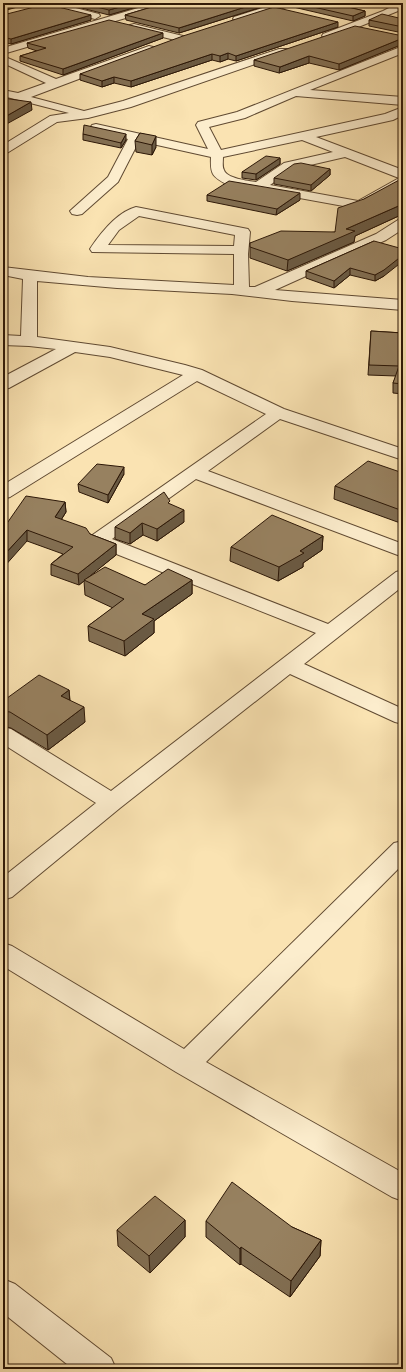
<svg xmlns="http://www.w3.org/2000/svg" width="406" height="1372" font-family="'IM FELL English',serif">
<rect width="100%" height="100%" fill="#fae3b2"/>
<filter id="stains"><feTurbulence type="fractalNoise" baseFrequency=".005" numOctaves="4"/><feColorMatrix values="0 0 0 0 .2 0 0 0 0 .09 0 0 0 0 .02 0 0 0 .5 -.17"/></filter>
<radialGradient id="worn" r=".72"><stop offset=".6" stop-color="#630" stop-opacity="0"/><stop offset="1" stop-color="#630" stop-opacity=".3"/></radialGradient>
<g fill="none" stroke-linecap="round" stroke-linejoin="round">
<defs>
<path id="street" d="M39 3H56L99 14 100 16 95 19 40 5Z
M155 3H171L170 5 3 54V48Z
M278 3H293L292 5 242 21 238 22 233 19 234 17Z
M399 3H403V9L331 38 327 39 322 36 323 34 383 11Z
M134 24 183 36 184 38 179 41 130 29 129 27 130 25Z
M149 46 153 47 154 49 153 51 31 97 84 111 88 110 123 101 279 49H287L288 51 287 53 131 107 88 118 57 122 7 153 3 154V145L50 116 69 113 3 96V90L18 93 46 83 3 63V56L56 79Z
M403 46V53L310 90 403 97V105L296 96 245 118 209 127 221 150 385 114 403 107V115L393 120 316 137 403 170V186L365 208 360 209 228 185C213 177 210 175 211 157L139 141 118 182 82 214 77 215 72 214 70 211 108 177 128 139 92 131 90 128 92 125 96 124 208 149 196 125 198 122 237 112ZM302 140 333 152 284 163 256 182C248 181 226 178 224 170 222 167 223 161 223 157ZM345 157 399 178 358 201 270 185 293 169Z
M136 207 248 229 250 232 248 254 249 287H255L376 234 398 220 403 219V229L386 240 275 290 403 300V310L292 301 232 294 117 288 37 281V337L110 347 185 365 202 370 284 409 403 449V460L280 419 208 471 403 544V557L196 479 112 539 328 624 396 572 403 570V586L304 664 403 709V724L395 722 290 674 120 808 12 897 3 900V877L96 803 3 744V727L11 729 111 791 316 633 91 544 88 540 91 536 266 414 197 381 10 497 3 499V485L183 375 110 357 75 352 9 388 3 389V377L56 349 29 346 3 345V335L21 336 23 279 3 275V267L88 277 234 285V254L92 252 90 249C100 234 117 212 136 207ZM139 216 235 235 234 246 108 245 119 230Z
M403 841V864L206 1062 403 1173V1201L392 1197 176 1072 3 966V943L12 946 184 1049 394 843Z
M3 1279 15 1284 111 1358 116 1369H73L3 1313Z"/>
</defs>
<use href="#street" stroke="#604a32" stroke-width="2"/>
<use href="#street" fill="#fcedcd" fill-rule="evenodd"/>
</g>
<path fill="#826f53" stroke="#2c1707" d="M62 3H150L109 15Z
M165 3H273L267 4 265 6 179 33 126 20 125 15Z
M289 3H330L365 11V16L353 21 289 6Z
M3 15 91 20 11 44 3 42Z
M403 19V33L369 26V20Z
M338 27 236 61 228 59 220 62 212 60 131 87 114 83 102 87 80 80V74Z
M403 36V44L339 70 309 63 279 73 254 66V60Z
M163 38 63 75 20 61V56L37 51 28 48 27 43Z
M140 133 156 147 152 155 136 152 135 141Z
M83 134 126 140 121 148 83 140Z
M280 158V164L256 180 242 178V172Z
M330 169V175L311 191 274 184V178Z
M403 180V214L355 236 354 242 287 271 250 258V243L335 232 364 199Z
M207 195 300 200 276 215 207 201Z
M374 241 384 276 375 281 350 275 334 288 306 278V271Z
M371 331 403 333V394L393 393V383L396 376 368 375Z
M403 473V524L334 499 335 486Z
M124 474 108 503 79 492 78 484Z
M65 502 66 512 61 520 90 534 116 544V555L87 578 145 585 192 580V594L154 621V633L125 656 89 641 88 626 113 608 85 595 84 581 79 585 51 575V564L63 554 27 541 3 529Z
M170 504 184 522 157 541 143 535 130 544 115 539V527Z
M323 536 322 550 303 563V567L278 581 230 561 231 547Z
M69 690 70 700 85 722 48 750 11 728 3 726V701Z
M185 1220V1237L150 1273 118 1246 117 1230Z
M206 1221 292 1227 321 1240 320 1256 290 1297 241 1264 240 1265 206 1237Z"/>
<path fill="#6a5a43" stroke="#2c1707" d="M15 3H32L3 11V6Z
M134 3H150L109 15V10Z
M258 3H273L267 4 265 6 179 33V28Z
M365 11V16L353 21V16Z
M91 15V20L11 44V39Z
M338 22V27L236 61V56Z
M163 33V38L63 75V69Z
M403 38V44L339 70V64Z
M228 53V59L220 62V56Z
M212 54V60L131 87V81Z
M309 56V63L279 73 280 67Z
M114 77V83L102 87V81Z
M31 102 32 110 3 126V118Z
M126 134V140L121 148V143Z
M156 136V147L152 155V145Z
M280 158V164L256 180V174Z
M330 169V175L311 191V185Z
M300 193V200L276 215 277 209Z
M403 204V214L355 236 354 242 287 271 288 260 346 229Z
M403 255V261L384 276 375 281V275Z
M350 268V275L334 288V281Z
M124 467V474L108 503V495Z
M65 502 66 512 56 528 55 517Z
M184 510V522L157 541V529Z
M142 523 143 535 130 544V533Z
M27 530V541L3 568V556Z
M323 536 322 550 303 563V567L278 581 279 567 300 551Z
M116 544V555L79 585 78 574Z
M192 580V594L154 621V633L125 656 124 641 142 614Z
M69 690 70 705 61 696Z
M84 707 85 722 48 750 47 735Z
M185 1220V1237L150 1273 149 1256Z
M321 1240 320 1256 290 1297 291 1281Z
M241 1247V1264L240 1265V1249Z"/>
<path fill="#978160" stroke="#2c1707" d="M3 3H15L3 6Z
M80 3H134L109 10Z
M165 3H258L179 28 125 15Z
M296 3H330L365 11 353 16Z
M46 4 91 15 11 39 3 37V15Z
M274 7 338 22 236 56 228 53 220 56 212 54 131 81 114 77 102 81 80 74 183 36Z
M382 14 403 19V27L369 20Z
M109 20 163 33 63 69 20 56 46 48 27 43Z
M355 26 403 36V38L339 64 309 56 280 67 254 60Z
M3 98 31 102 3 118Z
M84 125 126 134 121 143 83 134Z
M140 133 156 136 152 145 135 141Z
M266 156 280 158 256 174 242 172Z
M301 163 330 169 311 185 274 178 294 164Z
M401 179 403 180V204L346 229 355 231 288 260 250 247V243L281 231 335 232 338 208 364 199Z
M229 181 300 193 277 209 207 195Z
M374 241 403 249V255L384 270 375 275 350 268 334 281 306 271Z
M371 331 403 333V384L393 383 399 366 369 365Z
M368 461 403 473V511L335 486Z
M97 464 124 467 108 495 78 484Z
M164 492 170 501 168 503 184 510 157 529 142 523 130 533 115 527Z
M26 496 65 502 55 517 86 528 90 534 116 544 78 574 51 564 73 547 27 530 3 556V529Z
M272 515 323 536 300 551 304 553 279 567 231 547Z
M105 567 145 585 168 569 192 580 142 614 154 619 124 641 88 626 124 599 84 580Z
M39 675 69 690 61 696 84 707 47 735 10 712 3 711V701Z
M232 1182 292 1227 321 1240 291 1281 241 1247 240 1249 206 1221Z
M155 1196 185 1220 149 1256 117 1230Z"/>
<rect width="406" height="1372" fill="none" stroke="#fae3b2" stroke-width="16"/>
<rect x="4" y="4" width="398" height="1364" fill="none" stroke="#2c1707" stroke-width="2"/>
<rect x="8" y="8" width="390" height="1356" fill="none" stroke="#2c1707"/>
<rect width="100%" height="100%" filter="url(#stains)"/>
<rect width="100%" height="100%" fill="url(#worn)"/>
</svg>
